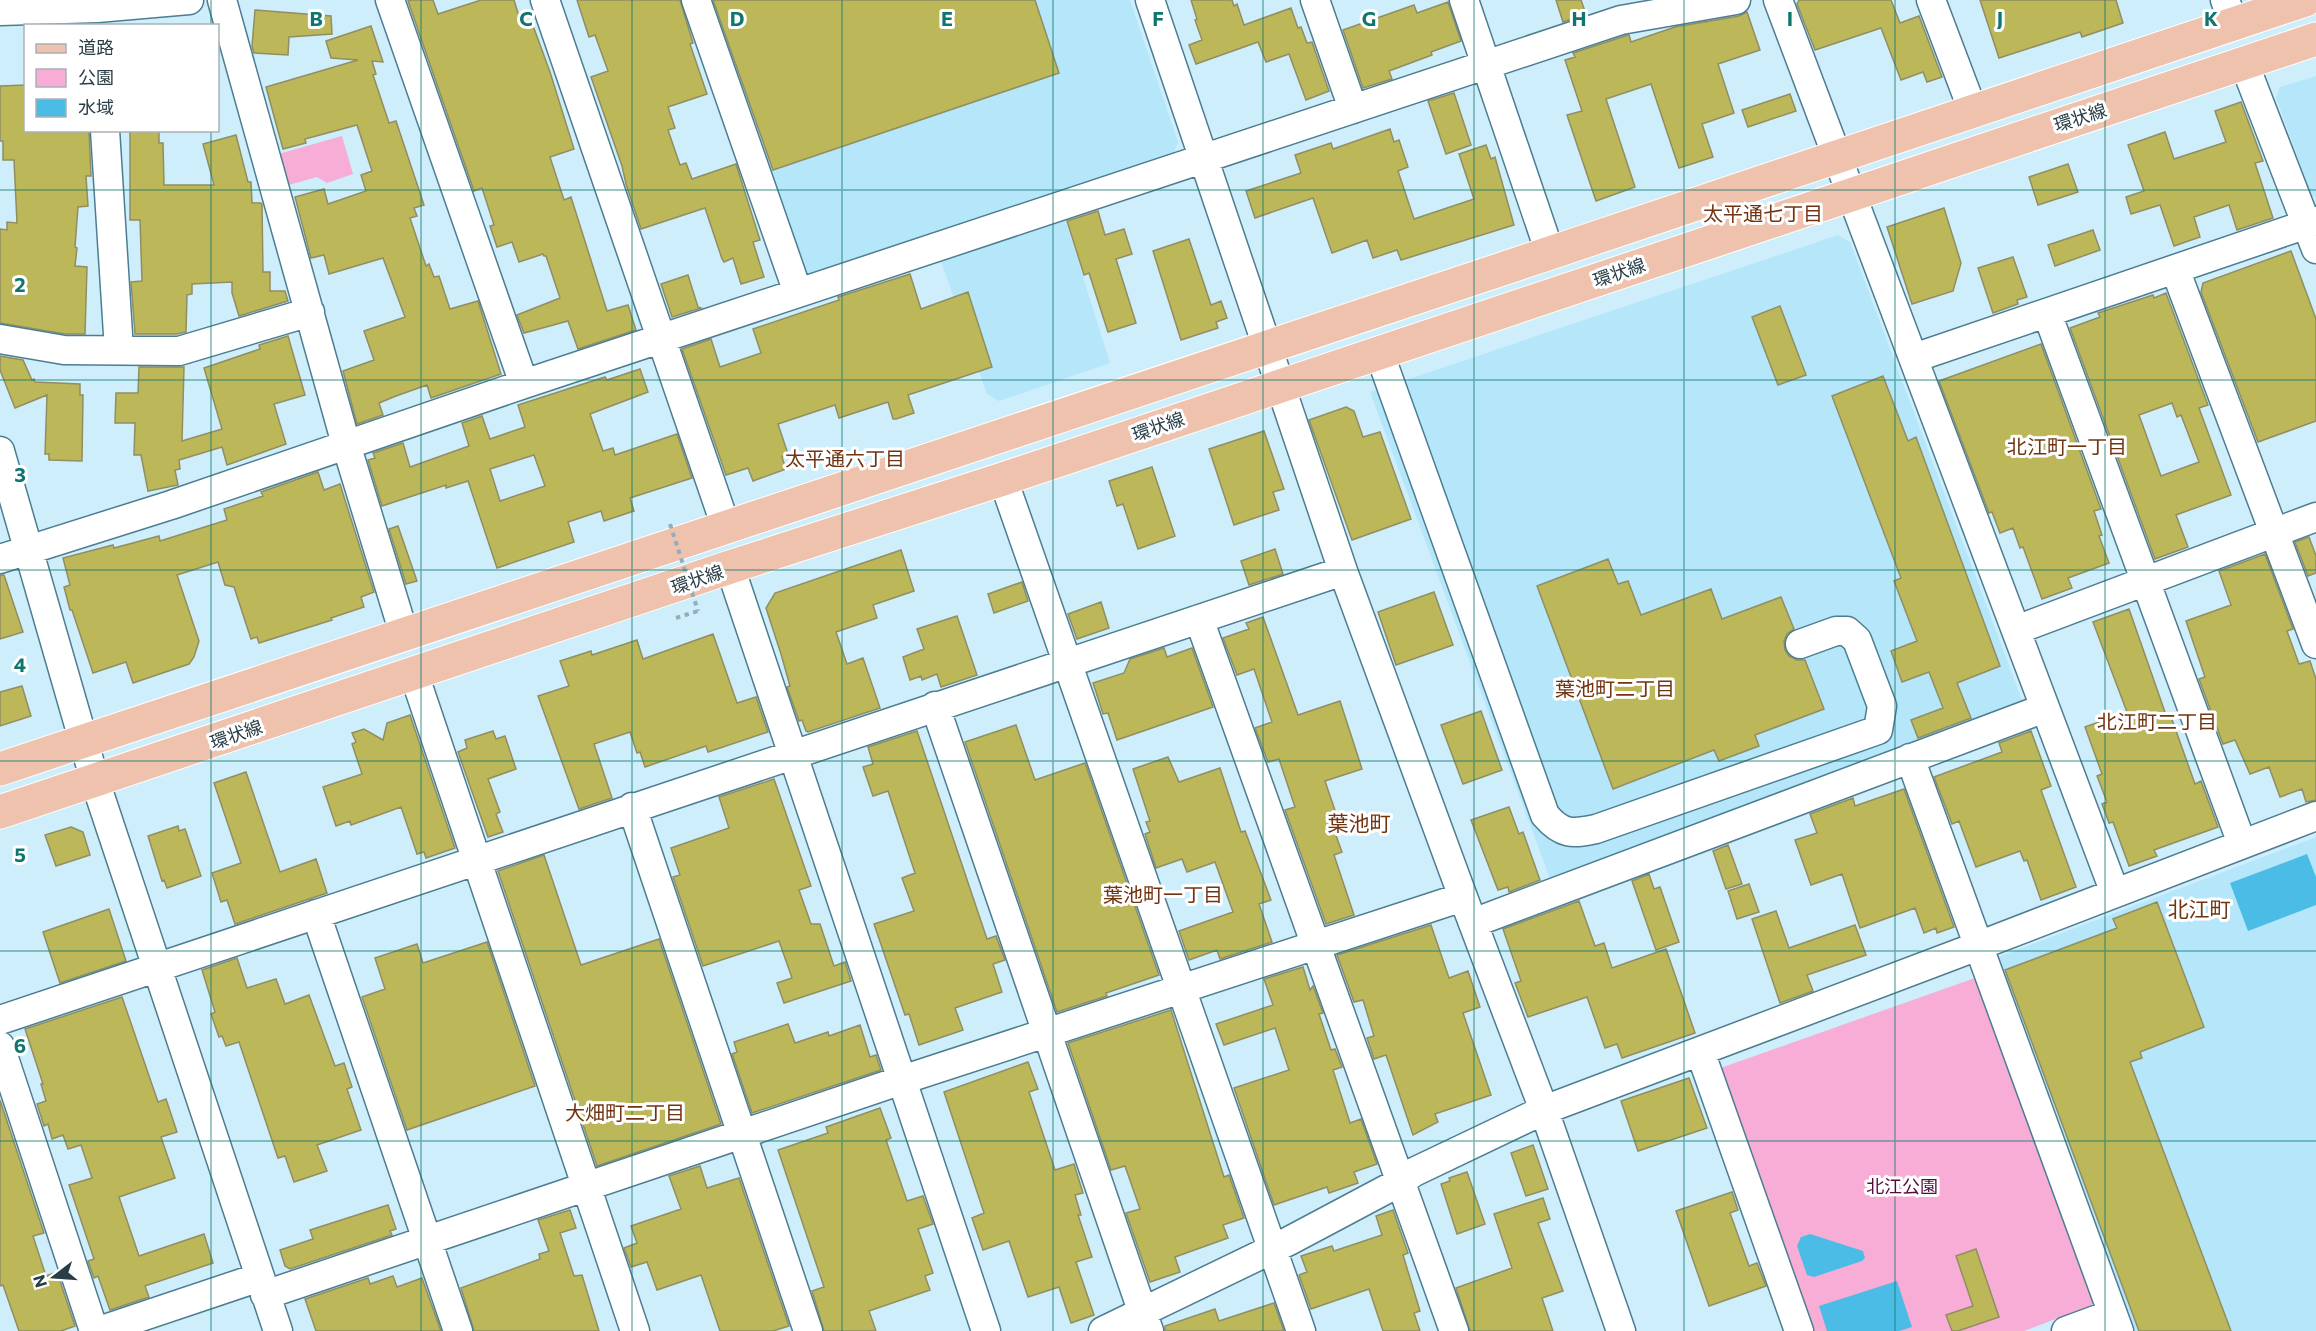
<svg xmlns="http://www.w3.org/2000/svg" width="2316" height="1331" font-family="Commissioner,'Noto Sans JP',sans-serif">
<rect width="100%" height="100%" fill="#cfeefb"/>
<path fill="#b5e6fa" d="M706 0H1130L1178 142 1173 155 1057 194 1110 363 999 401 987 394 932 235 810 277 800 274Z
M2316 76V197L2312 196 2276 98 2280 87Z
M1838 235 1850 242 2022 700 2019 707 1552 884 1370 392Z
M2316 837V1331H2131L1998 957Z"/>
<path fill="#f7add5" d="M342 136 353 174 327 183 317 177 285 186 275 155Z
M1975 978 2094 1301 2092 1305 2024 1331H1805L1712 1071Z"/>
<path fill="#4bbce5" d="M2307 854 2316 877V905L2248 931 2230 883Z
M1810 1234 1863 1251 1865 1258 1862 1261 1814 1277 1807 1275 1797 1246 1801 1237Z
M1897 1281 1912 1327 1899 1331H1827L1819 1306Z"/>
<path fill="#bcb759" stroke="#908e62" stroke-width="1.5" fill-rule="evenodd" d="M412 0H433L438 14 481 0H514L522 26 532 23 550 72 574 149 550 157 564 200 571 197 607 311 628 305 636 330 578 349 568 321 524 333 517 315 560 298 546 256H544L543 254 519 262 512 242 497 247 490 226 494 225 482 188 474 191 408 1Z
M577 0H680L693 43 690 44 707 94 668 107 675 128 668 130 680 165 686 163 692 179 736 164 760 240 753 242 764 277 741 284 733 258 724 262 722 259 705 208 641 229 626 184 622 166 591 77 608 71 595 35 589 37Z
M713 0H1035L1059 73 773 170Z
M1191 0H1232L1234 6 1237 4 1244 25 1291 8 1298 28 1301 27 1307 43 1312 42 1329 91 1306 100 1289 54 1266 62 1258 42 1196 64 1189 45 1202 40 1195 20 1197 19Z
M1556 0H1581L1586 14 1563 22Z
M1799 0H1891L1900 23 1919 16 1942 77 1927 82 1923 72 1901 80 1881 28 1815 50 1797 4Z
M1980 0H2116L2123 23 2082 37 2080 32 1999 58Z
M1448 2 1461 41 1431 52 1432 55 1389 71 1392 79 1363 88 1343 30 1414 5 1417 13Z
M255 10 331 16 332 34 289 37 288 55 254 53 252 46Z
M1747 12 1760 50 1718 64 1734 113 1702 124 1713 157 1679 168 1651 84 1606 99 1635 187 1596 201 1567 115 1582 111 1565 60 1575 57 1573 53 1625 36 1629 35 1631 42 1675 27 1739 16Z
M371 26 383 62 372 61 376 74 373 75 389 123 396 121 424 205 414 208 417 216 410 218 426 266 429 264 434 277 439 276 450 309 478 301 501 374 431 398 427 385 396 396 379 403 383 415 357 424 343 371 374 360 364 331 405 317 383 258 329 274 324 255 311 258 295 197 324 189 328 204 366 191 361 175 372 171 357 125 305 139 306 143 283 149 266 87 358 60 331 58 326 41Z
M26 85V130H89L91 176H86L88 206 78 207 75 247 77 248 75 266 87 267 85 334H65L0 323V229L7 230V222L17 223 14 160H3V141H0V86Z
M1454 93 1471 145 1446 154 1428 101Z
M1790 94 1796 111 1748 127 1742 110Z
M2241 102 2263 161 2255 163 2273 218 2237 230 2229 205 2194 217 2200 237 2174 246 2160 205 2131 214 2126 197 2144 191 2128 145 2165 132 2174 159 2226 142 2215 111Z
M1390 129 1394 142 1399 140 1408 167 1398 171 1414 219 1474 199 1459 154 1486 145 1491 159 1495 157 1514 225 1401 260 1397 250 1373 258 1367 240 1332 253 1313 198 1255 218 1246 191 1301 173 1295 155 1331 143 1333 149Z
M130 130H159V143H163L164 185H214L203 144 236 135 248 182H251L252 203H261L262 204 263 272H270V291H285L288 301 239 316 232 293V282L192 284V294L187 295 186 332 177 334H135L131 282 142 281 140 220H130Z
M2068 164 2078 192 2038 205 2029 177Z
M1944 208 1961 263 1953 291 1912 304 1887 227Z
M1098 211 1105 235 1124 229 1132 254 1116 259 1136 323 1108 332 1089 273 1084 275 1067 221Z
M2093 230 2100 250 2055 266 2048 245Z
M1189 239 1211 305 1221 301 1227 318 1216 322 1218 328 1181 340 1153 251Z
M2291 251 2316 319V421L2258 442 2201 292 2203 283Z
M2013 257 2027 297 2017 300 2018 304 1993 313 1978 268Z
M910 274 921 309 968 292 992 367 908 395 914 413 896 419H893L888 402 839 418 835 405 778 424 788 454 782 457 786 469 753 481 748 468 726 475 682 349 711 339 720 367 761 353 753 329 839 300 838 297Z
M688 275 698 307 701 308 672 317 661 284Z
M2166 293 2208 405 2199 408 2231 495 2176 515 2188 547 2155 559 2070 328 2100 317 2098 313 2153 295 2154 298ZM2172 403 2177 417 2181 415 2199 462 2161 476 2139 415Z
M1780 306 1806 375 1778 385 1752 317Z
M288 336 305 395 274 404 286 444 227 465 222 447 179 460 180 469 175 470 178 485 148 491 141 455H134L135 423H115L116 393H138L139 367H184L182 441 222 429 204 368 260 349 259 345Z
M2041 344 2101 509 2094 511 2102 535 2099 536 2109 563 2068 578 2072 588 2042 599 2023 547 2020 548 2013 528 2000 533 1992 512 1989 513 1939 381Z
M0 356 23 360 32 380 34 379 35 382 80 384V395H83L82 461 49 460V454H45L47 395 15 408 0 370Z
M640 369 648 392 590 414 603 451 613 448 615 455 677 434 692 478 630 498 634 511 604 521 601 511 568 522 574 542 497 568 468 481 446 488V485L382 506 368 460 375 458 373 453 403 443 410 467 469 446 462 423 482 416 490 439 525 427 518 405 605 377 607 380ZM534 455 545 486 500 501 490 469Z
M1883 376 1908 441 1916 437 2000 666 1957 683 1971 718 1918 738 1911 720 1943 708 1929 672 1902 682 1891 651 1917 641 1894 581 1901 578 1832 396Z
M1346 407 1354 411 1363 437 1380 432 1411 519 1352 540 1309 420Z
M1264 431 1284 489 1273 492 1279 510 1234 525 1209 449Z
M1152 467 1175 536 1138 549 1123 504 1117 506 1109 481Z
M318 472 324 490 340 484 374 592 361 597 364 607 331 618 332 620 259 643 257 637 251 639 234 587 225 585 218 562 177 575 199 641 194 657 189 664 133 683 126 662 93 673 72 610H70L64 587 70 585 63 558 113 545 114 548 159 536 160 541 227 520 224 509 263 496 261 492Z
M398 526 417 581 406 584 389 529Z
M2309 537 2316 556V573L2308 576 2295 542Z
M1275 549 1283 574 1249 585 1241 561Z
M901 550 914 591 873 605 877 618 836 632 847 664 863 658 880 708 808 732 806 731 802 720 799 721 787 687 790 686 781 654 766 608 775 593Z
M2265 554 2293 629 2287 631 2299 664 2310 661 2316 679V800L2306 802 2302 789 2280 797 2269 767 2250 774 2235 740 2223 744 2199 679 2205 677 2186 621 2231 605 2219 571Z
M1608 559 1618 584 1628 581 1641 615 1711 589 1722 619 1781 597 1794 629 1787 634 1784 641 1785 650 1789 656 1797 660H1805L1824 709 1755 735 1759 746 1719 761 1714 750 1613 789 1537 586Z
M0 575H4L23 632 0 639Z
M1022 582 1028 601 994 613 988 594Z
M1434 592 1453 645 1396 665 1378 612Z
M1101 602 1109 628 1077 639 1068 614Z
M2129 609 2166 715 2170 714 2195 784 2201 781 2218 827 2154 850 2157 856 2129 866 2113 822 2109 823 2102 804 2107 802 2097 776 2102 774 2085 727 2127 712 2093 622Z
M957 616 977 675 941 687 937 674 922 680 921 676 910 680 903 657 924 649 917 629Z
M1263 617 1298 715 1340 701 1362 769 1325 781 1341 828 1334 830 1342 852 1334 855 1354 915 1326 924 1285 810 1295 807 1279 759 1268 762 1255 728 1272 722 1254 669 1237 675 1223 638 1249 629 1246 623Z
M713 634 737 703 756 697 768 732 708 752 706 746 645 767 640 752 637 753 630 732 594 744 612 798 579 809 538 696 569 686 560 661 591 651 592 655 637 640 643 659Z
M1164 648 1167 657 1192 648 1213 707 1117 740 1108 713 1103 714 1093 683 1124 673 1130 659Z
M22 686 31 716 0 726V692Z
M1481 711 1502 770 1463 784 1441 725Z
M410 715 455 848 426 858 424 852 417 854 401 807 351 825 350 821 336 826 323 787 362 774 352 744 356 742 352 733 364 729 383 740 387 723Z
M1016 725 1035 780 1085 763 1159 975 1106 993 1107 996 1057 1012 965 742Z
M493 731 496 739 505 736 516 769 488 779 500 812 496 814 503 832 488 837 458 752 467 748 465 740Z
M917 731 987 939 996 936 1005 960 993 964 1002 992 955 1008 963 1030 919 1045 909 1014 905 1015 874 924 914 911 902 878 915 873 888 791 873 796 863 767 873 764 868 747Z
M2031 731 2051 786 2041 790 2076 887 2041 900 2027 860 2024 861 2020 851 1976 867 1959 821 1952 824 1934 777 2002 752 1999 743Z
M1168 757 1179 782 1220 768 1241 832 1245 831 1271 900 1259 904 1272 942 1220 959 1217 950 1189 960 1179 931 1233 912 1215 862 1187 872 1182 859 1156 868 1145 834 1150 832 1146 822 1150 821 1133 769Z
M246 772 280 872 316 859 327 893 235 924 227 900 221 902 212 873 241 863 214 783Z
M774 779 811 886 799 890 811 924H820L834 966 845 962 851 981 784 1003 777 983 792 978 779 941 703 966 673 877 680 875 671 848 729 828 719 797Z
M1904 789 1954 927 1937 933 1936 928 1924 933 1915 908 1860 928 1842 874 1811 885 1795 840 1817 833 1810 814 1853 798 1855 806Z
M1509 807 1519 834 1523 832 1540 880 1509 892 1508 887 1498 890 1471 820Z
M178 826 179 831 185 829 201 876 167 888 164 880 162 881 148 836Z
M71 827 83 832 90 855 56 866 45 835Z
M1728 845 1742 884 1726 889 1713 851Z
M544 855 581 965 659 939 721 1124 597 1166 498 871Z
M1649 874 1654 889 1660 887 1679 942 1656 950 1632 881Z
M1749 884 1759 912 1737 919 1728 891Z
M1579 901 1595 946 1604 943 1612 968 1666 949 1695 1033 1622 1058 1617 1044 1605 1048 1587 997 1528 1017 1515 983 1521 981 1503 929Z
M2157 902 2204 1027 2140 1052 2142 1058 2130 1062 2231 1331H2139L2005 970 2117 928 2113 919Z
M109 909 126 961 60 983 43 932Z
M1776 911 1789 948 1855 925 1866 955 1807 975 1813 991 1780 1003 1752 919Z
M1431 925 1449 978 1468 971 1480 1007 1463 1013 1491 1095 1435 1114 1438 1122 1413 1135 1386 1055 1374 1059 1367 1038 1374 1036 1363 1000 1354 1002 1337 955Z
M487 942 535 1086 407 1130 362 997 385 989 375 958 417 944 423 963Z
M237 958 247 988 276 979 285 1004 309 995 335 1066 344 1063 352 1087 347 1089 361 1130 317 1145 327 1171 294 1182 285 1156 278 1158 239 1042 226 1046 222 1036 219 1037 211 1014 215 1012 202 970Z
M1303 967 1310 990 1313 986 1323 1013 1319 1014 1331 1050 1335 1049 1342 1067 1333 1070 1350 1123 1361 1119 1377 1164 1354 1172 1358 1183 1329 1193 1327 1187 1274 1205 1234 1088 1289 1070 1275 1028 1224 1045 1216 1024 1273 1005 1264 979Z
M122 997 158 1102 166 1099 177 1132 161 1137 175 1178 119 1197 139 1256 204 1234 213 1263 145 1286 149 1297 110 1310 98 1276 94 1278 88 1261 94 1259 69 1185 92 1178 81 1145 68 1149 63 1135 52 1139 48 1124 44 1126 37 1104 46 1101 41 1084H43L25 1029Z
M1171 1010 1224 1177 1229 1175 1244 1218 1223 1225 1228 1238 1175 1257 1180 1272 1150 1282 1126 1213 1140 1209 1125 1166 1111 1170 1068 1043Z
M788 1024 795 1043 828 1032 829 1036 860 1025 870 1057 876 1055 881 1070 752 1113 732 1054 737 1052 734 1042Z
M1028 1062 1038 1089 1029 1092 1055 1170 1074 1164 1083 1193 1075 1195 1081 1215H1078L1092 1257 1076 1262 1094 1315 1071 1323 1059 1287 1028 1297 1009 1241 983 1250 972 1218 984 1213 944 1092Z
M1689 1078 1707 1128 1638 1151 1621 1101Z
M0 1100 44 1233 33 1236 46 1276 57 1272 75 1326 61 1331H19L3 1285 0 1286Z
M880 1108 891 1138 886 1140 907 1201 923 1196 933 1224 918 1229 933 1273 925 1276 930 1290 869 1311 876 1331H824L812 1291 824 1287 778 1150 828 1133 826 1127Z
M1533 1145 1548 1189 1526 1196 1511 1153Z
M700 1166 707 1188 739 1178 789 1326 773 1331H720L701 1275 657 1290 647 1262 631 1267 624 1248 637 1243 631 1226 681 1209 669 1176Z
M1467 1172 1485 1224 1457 1234 1441 1184 1450 1181 1449 1178Z
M1732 1192 1738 1210 1730 1213 1749 1266 1757 1263 1766 1286 1709 1306 1676 1211Z
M1543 1198 1550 1219 1538 1223 1563 1291 1542 1298 1553 1331H1470L1456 1288 1512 1268 1494 1214Z
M388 1205 396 1229 390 1231 392 1235 290 1269 285 1266 280 1250 313 1239 310 1230Z
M570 1210 576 1228 560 1233 574 1276 582 1275 599 1331H474L461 1288 540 1259 539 1254 549 1251 538 1220Z
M1393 1210 1408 1253 1403 1255 1420 1311 1414 1313 1420 1331H1383L1369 1289 1311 1309 1299 1275 1307 1272 1301 1256 1332 1246 1334 1251 1382 1235 1376 1216Z
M1976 1249 1999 1317 1958 1331H1952L1946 1315 1973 1306 1956 1256Z
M393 1276 397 1287 422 1278 441 1331H316L305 1299 368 1278 370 1284Z
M1274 1303 1284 1331H1165V1326L1215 1309 1219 1321Z"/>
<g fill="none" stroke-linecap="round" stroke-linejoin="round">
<defs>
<path id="minor" d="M222 0 346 444 404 634
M390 0 524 384
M545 0 726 527
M696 0 798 293
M1150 0 1343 571 1463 897 1544 1110 1621 1331
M1315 0 1353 109
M1464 0 1550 253
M1778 0 2115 893
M1931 0 1973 111
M2225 0 2234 24
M0 11 97 8 189 0
M2244 63 2316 249
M105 130 119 350
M2175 269 2316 644
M2047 313 2242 844
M0 339 64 350 179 351 310 312
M1379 352 1545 815C1562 835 1572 834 1596 829L1878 730 1882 706 1857 640 1847 631H1836L1800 644
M1914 358 2316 221
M0 451 95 781 278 1331
M1003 479 1301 1331
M0 559 171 505 524 384 1621 20 1736 0
M730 567 986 1331
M1199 619 1454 1331
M2016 630 2316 517
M414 674 635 1331
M935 706 1149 1331
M1910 758 2119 1331
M632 807 808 1331
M316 914 458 1331
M1473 923 2045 708
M0 1020 1343 571
M0 1046 94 1331
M1700 1051 1799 1331
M265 1295 902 1080 1463 897
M99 1331 260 1277
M1103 1331 1289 1241 1400 1182 1414 1172 1544 1110 1978 946 2316 816
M2066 1331 2112 1314"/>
<path id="major" d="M0 769 1550 253 2305 0
M0 812 730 567 1003 479 2316 39"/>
</defs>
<use href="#minor" stroke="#4c7d91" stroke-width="31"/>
<use href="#major" stroke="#fff" stroke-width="35"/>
<path stroke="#93aeba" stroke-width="4" stroke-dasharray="4.5 4.5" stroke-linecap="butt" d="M676 618 698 611"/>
<use href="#minor" stroke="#fff" stroke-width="28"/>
<use href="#major" stroke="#eec2ad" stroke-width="33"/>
<path stroke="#93aeba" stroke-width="4" stroke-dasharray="4.5 4.5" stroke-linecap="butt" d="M670 524 698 611"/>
</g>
<path fill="none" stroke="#0f766e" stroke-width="1.5" stroke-opacity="0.55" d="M211 0V26M421 0V1331M632 0V1331M842 0V1331M1053 0V1331M1263 0V1331M1474 0V1331M1684 0V1331M1895 0V1331M2105 0V1331M211 130V1331M0 190H2316M0 380H2316M0 570H2316M0 761H2316M0 951H2316M0 1141H2316"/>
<g text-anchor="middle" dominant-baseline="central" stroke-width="6" stroke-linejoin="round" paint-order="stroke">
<g font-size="18" fill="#283d46" stroke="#fff">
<text transform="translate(2080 117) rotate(-18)">環状線</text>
<text transform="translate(1619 272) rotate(-19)">環状線</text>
<text transform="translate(1158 426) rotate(-19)">環状線</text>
<text transform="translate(697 579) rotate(-19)">環状線</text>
<text transform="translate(236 734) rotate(-19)">環状線</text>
</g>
<g font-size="18" fill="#560b3d" stroke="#fff">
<text x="1902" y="1186">北江公園</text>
</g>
<g font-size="20" fill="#723310" stroke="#fff">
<text x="1763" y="213">太平通七丁目</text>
<text x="2067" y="446">北江町一丁目</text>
<text x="845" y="458">太平通六丁目</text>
<text x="1615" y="688">葉池町二丁目</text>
<text x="2157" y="721">北江町二丁目</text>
<text x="1163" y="894">葉池町一丁目</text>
<text x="625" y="1112">大畑町二丁目</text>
</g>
<g font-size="21" fill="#723310" stroke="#fff">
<text x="1359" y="822">葉池町</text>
<text x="2199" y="908">北江町</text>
</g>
</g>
<g font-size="20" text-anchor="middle" font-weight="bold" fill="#0f766e" stroke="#fff" stroke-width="6" stroke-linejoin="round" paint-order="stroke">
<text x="316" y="26">B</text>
<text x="526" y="26">C</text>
<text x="737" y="26">D</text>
<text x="947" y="26">E</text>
<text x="1158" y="26">F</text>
<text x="1369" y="26">G</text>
<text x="1579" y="26">H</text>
<text x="1790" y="26">I</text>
<text x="2000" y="26">J</text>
<text x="2211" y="26">K</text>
<text x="20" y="292">2</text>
<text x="20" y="482">3</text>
<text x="20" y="672">4</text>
<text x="20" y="862">5</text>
<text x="20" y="1053">6</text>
</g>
<rect x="24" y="24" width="195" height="108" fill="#ffffff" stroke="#a9b1b5" stroke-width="1.5"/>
<rect x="36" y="44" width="30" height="9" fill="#eec2ad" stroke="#a9b1b5" stroke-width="1.5"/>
<text x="78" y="54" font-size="18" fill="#283d46">道路</text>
<rect x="36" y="69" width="30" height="18" fill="#f7add5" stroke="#a9b1b5" stroke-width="1.5"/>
<text x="78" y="84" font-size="18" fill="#283d46">公園</text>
<rect x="36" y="99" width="30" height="18" fill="#4bbce5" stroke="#a9b1b5" stroke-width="1.5"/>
<text x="78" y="114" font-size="18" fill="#283d46">水域</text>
<g transform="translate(54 1277) rotate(253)" stroke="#ffffff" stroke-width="4.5" paint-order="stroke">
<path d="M0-4.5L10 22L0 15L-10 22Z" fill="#283d46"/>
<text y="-9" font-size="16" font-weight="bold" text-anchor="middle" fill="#283d46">N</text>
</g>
</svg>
